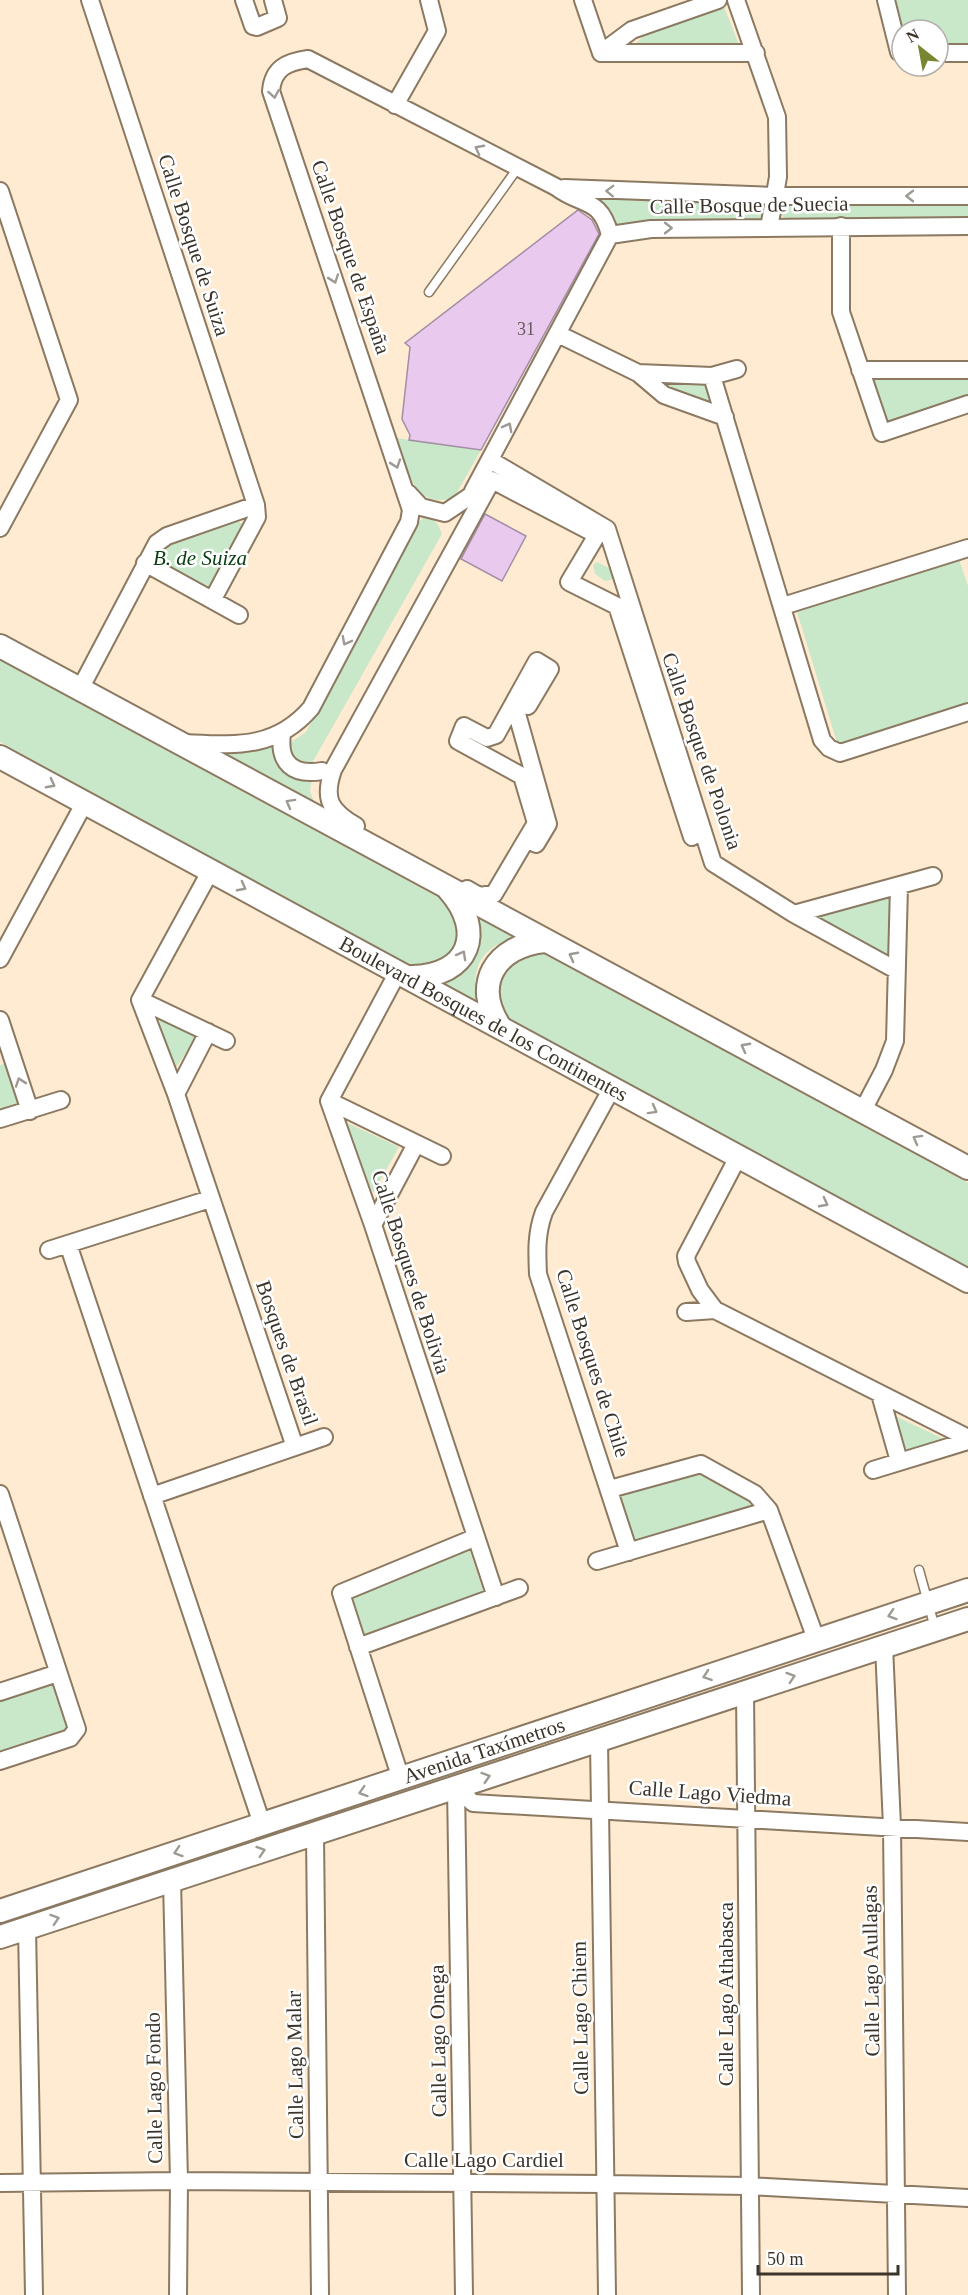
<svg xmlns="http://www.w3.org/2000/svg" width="968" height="2295" font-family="'Times New Roman',serif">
<rect width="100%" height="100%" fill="#ffebd1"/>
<path fill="#c9e8c9" d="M895 0H968V45H938V30H902Z
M723 4 739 45 636 44 649 29Z
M596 196 633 201H756L762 205 761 218 753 219H649L616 226 612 215Z
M968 203V220H789L782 216 780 211 782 204Z
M968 376V400L892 425 886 423 870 378Z
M709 378 714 407 668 389 662 379Z
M397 438 481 450 454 498C412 510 408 469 397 438Z
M423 518C435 519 438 522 442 534L311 765 295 763 288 744 306 732 416 525Z
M230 521 239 522 248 526 214 590H208L160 564 157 557 167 542Z
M959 559 968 586V704L838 746 797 612Z
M597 562 613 570 614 579 605 581 595 574 593 565Z
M0 658 32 678 449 903 462 923 453 962 410 966 0 742Z
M271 743 277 761 312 777 310 791 315 805 195 746Z
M890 897 888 955 815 918Z
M474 914 514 938C479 949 472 968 476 1002L433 978 444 977Z
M526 952 542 953 968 1183V1268L505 1019 499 1010 497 977Z
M164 1015 192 1029 195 1039 177 1066 172 1064 159 1020Z
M7 1063 19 1102 0 1109V1065Z
M341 1120 399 1147 373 1193Z
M891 1414 950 1442 913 1452 903 1447Z
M701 1469 754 1501 746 1510 639 1543 632 1537 620 1494Z
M469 1549 484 1593 364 1634 351 1593Z
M47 1681 56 1685 71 1727 0 1751V1698Z"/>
<path fill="#e9c9ee" stroke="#a28ea5" stroke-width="1.5" d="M578 210 592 220 599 234 481 450 409 440 410 435 402 419 410 347 405 343Z
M485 514 526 536 502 581 461 559Z"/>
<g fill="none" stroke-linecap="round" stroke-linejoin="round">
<defs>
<path id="lane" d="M429 292 517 169
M919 1570 935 1628"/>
<path id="street" d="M90 0 256 505 257 517 213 599
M244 0 253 26 257 27 278 18 273 0
M583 0 601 53
M736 0 777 117 778 177 769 228
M886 0 899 52H902
M601 53H756
M601 53 632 30 718 0
M938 53H968
M395 105 437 31 429 0
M564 188 774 196H968
M0 191 69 400 0 528
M841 226V312L882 433 968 404
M610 235 651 229 968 226
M558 334 638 373 664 395 725 417
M860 370H968
M638 373 712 376 737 369
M712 376 822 740 829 748 840 753 968 712
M490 460 607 529 713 863 794 914 896 970
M473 491 610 235
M408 493 421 507 445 513 470 496
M145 563 239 615
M783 606 968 548
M79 691 157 543 167 536 256 505
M517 714 548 824 536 844
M282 734C278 763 293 776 322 771
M183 743C234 745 275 750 311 708L409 522 411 510 271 91C273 68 287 62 308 59L556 187C582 207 600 196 610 235
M356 826C330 811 323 799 333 770L492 480 597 535 569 582 617 606 692 837
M211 870 140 1000 176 1094 295 1447
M467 889 479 896 494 894 536 823 522 776 458 741 464 726 487 738 496 735 537 661 550 669 528 706
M794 914 933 876
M0 959 85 802
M399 970 329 1101 373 1225 496 1597
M140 1000 226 1041
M0 1020 30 1111
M612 1088 544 1212C536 1234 537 1252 538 1274L629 1552
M176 1094 208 1032
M329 1101 442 1156
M863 1110 884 1070 895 1041 899 886
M0 1119 61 1100
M738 1157 686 1256 687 1262 700 1290 715 1310 968 1438
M373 1225 416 1144
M68 1244 262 1824
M49 1250 210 1199
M686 1312 715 1310
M880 1394 899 1461
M873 1470 968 1441
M610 1489 701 1464 755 1494 769 1510 816 1639
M0 1494 77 1729 70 1738 0 1761
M152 1496 324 1437
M597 1561 769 1510
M884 1646 892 1826 897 2295
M358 1647 519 1588
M0 1692 58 1673
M745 1692 751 2295
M599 1740 607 2295
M401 1779 341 1593 474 1538
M456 1787 473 1803 968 1832
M456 1787 464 2295
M315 1834 320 2295
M172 1880 179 2181 178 2295
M27 1928 34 2295
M0 2183 179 2181 604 2184 749 2186 968 2198"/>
<g id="secondary">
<path d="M0 646 968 1168"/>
<path id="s1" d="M0 757 968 1281"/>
<path d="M412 977C469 976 486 932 449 890"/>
<path d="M500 1027C472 984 495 946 545 941"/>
<path id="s2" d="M0 1911 968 1590"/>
<path d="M0 1937 968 1619"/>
</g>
</defs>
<use href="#lane" stroke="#8b7962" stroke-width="11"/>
<use href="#street" stroke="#8b7962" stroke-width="20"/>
<use href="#secondary" stroke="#8b7962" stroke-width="26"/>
<use href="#lane" stroke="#fff" stroke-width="8"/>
<use href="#street" stroke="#fff" stroke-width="16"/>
<use href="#secondary" stroke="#fff" stroke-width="22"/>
</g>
<defs><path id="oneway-chevron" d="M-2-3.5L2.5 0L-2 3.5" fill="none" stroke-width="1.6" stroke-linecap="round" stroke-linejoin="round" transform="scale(1.5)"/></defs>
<g stroke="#9d9a94">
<use href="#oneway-chevron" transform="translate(274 94) rotate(80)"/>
<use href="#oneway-chevron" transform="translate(479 149) rotate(-152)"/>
<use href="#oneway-chevron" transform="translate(610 191) rotate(-178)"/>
<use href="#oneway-chevron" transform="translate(910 196) rotate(-180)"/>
<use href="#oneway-chevron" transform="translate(668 228)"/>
<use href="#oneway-chevron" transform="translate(334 279) rotate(71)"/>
<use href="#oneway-chevron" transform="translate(508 427) rotate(-62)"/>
<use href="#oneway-chevron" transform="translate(396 464) rotate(71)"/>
<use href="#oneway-chevron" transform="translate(346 641) rotate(118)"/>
<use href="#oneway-chevron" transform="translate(51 784) rotate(28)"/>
<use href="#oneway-chevron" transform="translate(290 803) rotate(-151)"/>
<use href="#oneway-chevron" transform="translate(242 887) rotate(28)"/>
<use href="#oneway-chevron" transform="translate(462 955) rotate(-61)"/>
<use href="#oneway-chevron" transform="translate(573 956) rotate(-152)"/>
<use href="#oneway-chevron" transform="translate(745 1047) rotate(-152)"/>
<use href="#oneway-chevron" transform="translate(20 1082) rotate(-109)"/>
<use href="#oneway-chevron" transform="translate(653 1110) rotate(29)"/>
<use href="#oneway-chevron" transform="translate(917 1139) rotate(-151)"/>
<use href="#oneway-chevron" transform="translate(824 1203) rotate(28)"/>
<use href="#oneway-chevron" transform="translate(892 1615) rotate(162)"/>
<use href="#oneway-chevron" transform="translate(707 1676) rotate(161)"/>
<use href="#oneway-chevron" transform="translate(791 1677) rotate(-18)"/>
<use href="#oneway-chevron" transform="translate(486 1777) rotate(-18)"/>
<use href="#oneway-chevron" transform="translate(363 1792) rotate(162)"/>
<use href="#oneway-chevron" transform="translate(261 1851) rotate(-18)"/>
<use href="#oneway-chevron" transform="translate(178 1852) rotate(162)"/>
<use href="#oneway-chevron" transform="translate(55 1919) rotate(-18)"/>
</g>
<g text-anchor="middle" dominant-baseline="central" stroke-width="5" stroke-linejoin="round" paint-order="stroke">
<g font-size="18" fill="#66595b">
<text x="526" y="329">31</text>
</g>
<g font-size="21" fill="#3b342a" stroke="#fff">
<text transform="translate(749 205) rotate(-1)">Calle Bosque de Suecia</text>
<text transform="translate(194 245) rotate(72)">Calle Bosque de Suiza</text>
<text transform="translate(351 257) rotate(71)">Calle Bosque de España</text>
<text transform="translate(702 751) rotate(71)">Calle Bosque de Polonia</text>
<text stroke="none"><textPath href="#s1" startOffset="550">Boulevard Bosques de los Continentes</textPath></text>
<text transform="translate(411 1272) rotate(72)">Calle Bosques de Bolivia</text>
<text transform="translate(287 1353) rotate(71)">Bosques de Brasil</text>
<text transform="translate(593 1363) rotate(72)">Calle Bosques de Chile</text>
<text stroke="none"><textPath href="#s2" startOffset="510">Avenida Taxímetros</textPath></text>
<text transform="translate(710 1793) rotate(4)">Calle Lago Viedma</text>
<text transform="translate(871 1971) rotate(-91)">Calle Lago Aullagas</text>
<text transform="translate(726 1994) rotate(-90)">Calle Lago Athabasca</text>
<text transform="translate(580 2018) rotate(-91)">Calle Lago Chiem</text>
<text transform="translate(438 2041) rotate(-91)">Calle Lago Onega</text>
<text transform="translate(295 2065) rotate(-91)">Calle Lago Malar</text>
<text transform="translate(154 2088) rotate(-91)">Calle Lago Fondo</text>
<text x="484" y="2160">Calle Lago Cardiel</text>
</g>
<g font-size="21" font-style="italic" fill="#0a3e12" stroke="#fff">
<text x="200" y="558">B. de Suiza</text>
</g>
</g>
<g transform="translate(920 48) rotate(329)"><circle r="28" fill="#ffffff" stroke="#b1aeaa" stroke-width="1.5"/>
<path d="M0-4.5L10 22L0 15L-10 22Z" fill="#7a8532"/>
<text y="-9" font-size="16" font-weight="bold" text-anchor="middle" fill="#3b342a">N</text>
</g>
<path d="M758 2265v9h140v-9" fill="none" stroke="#3b342a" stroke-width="3"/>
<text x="767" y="2265" font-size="18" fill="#3b342a" stroke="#ffffff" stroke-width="4.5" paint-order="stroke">50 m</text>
</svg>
